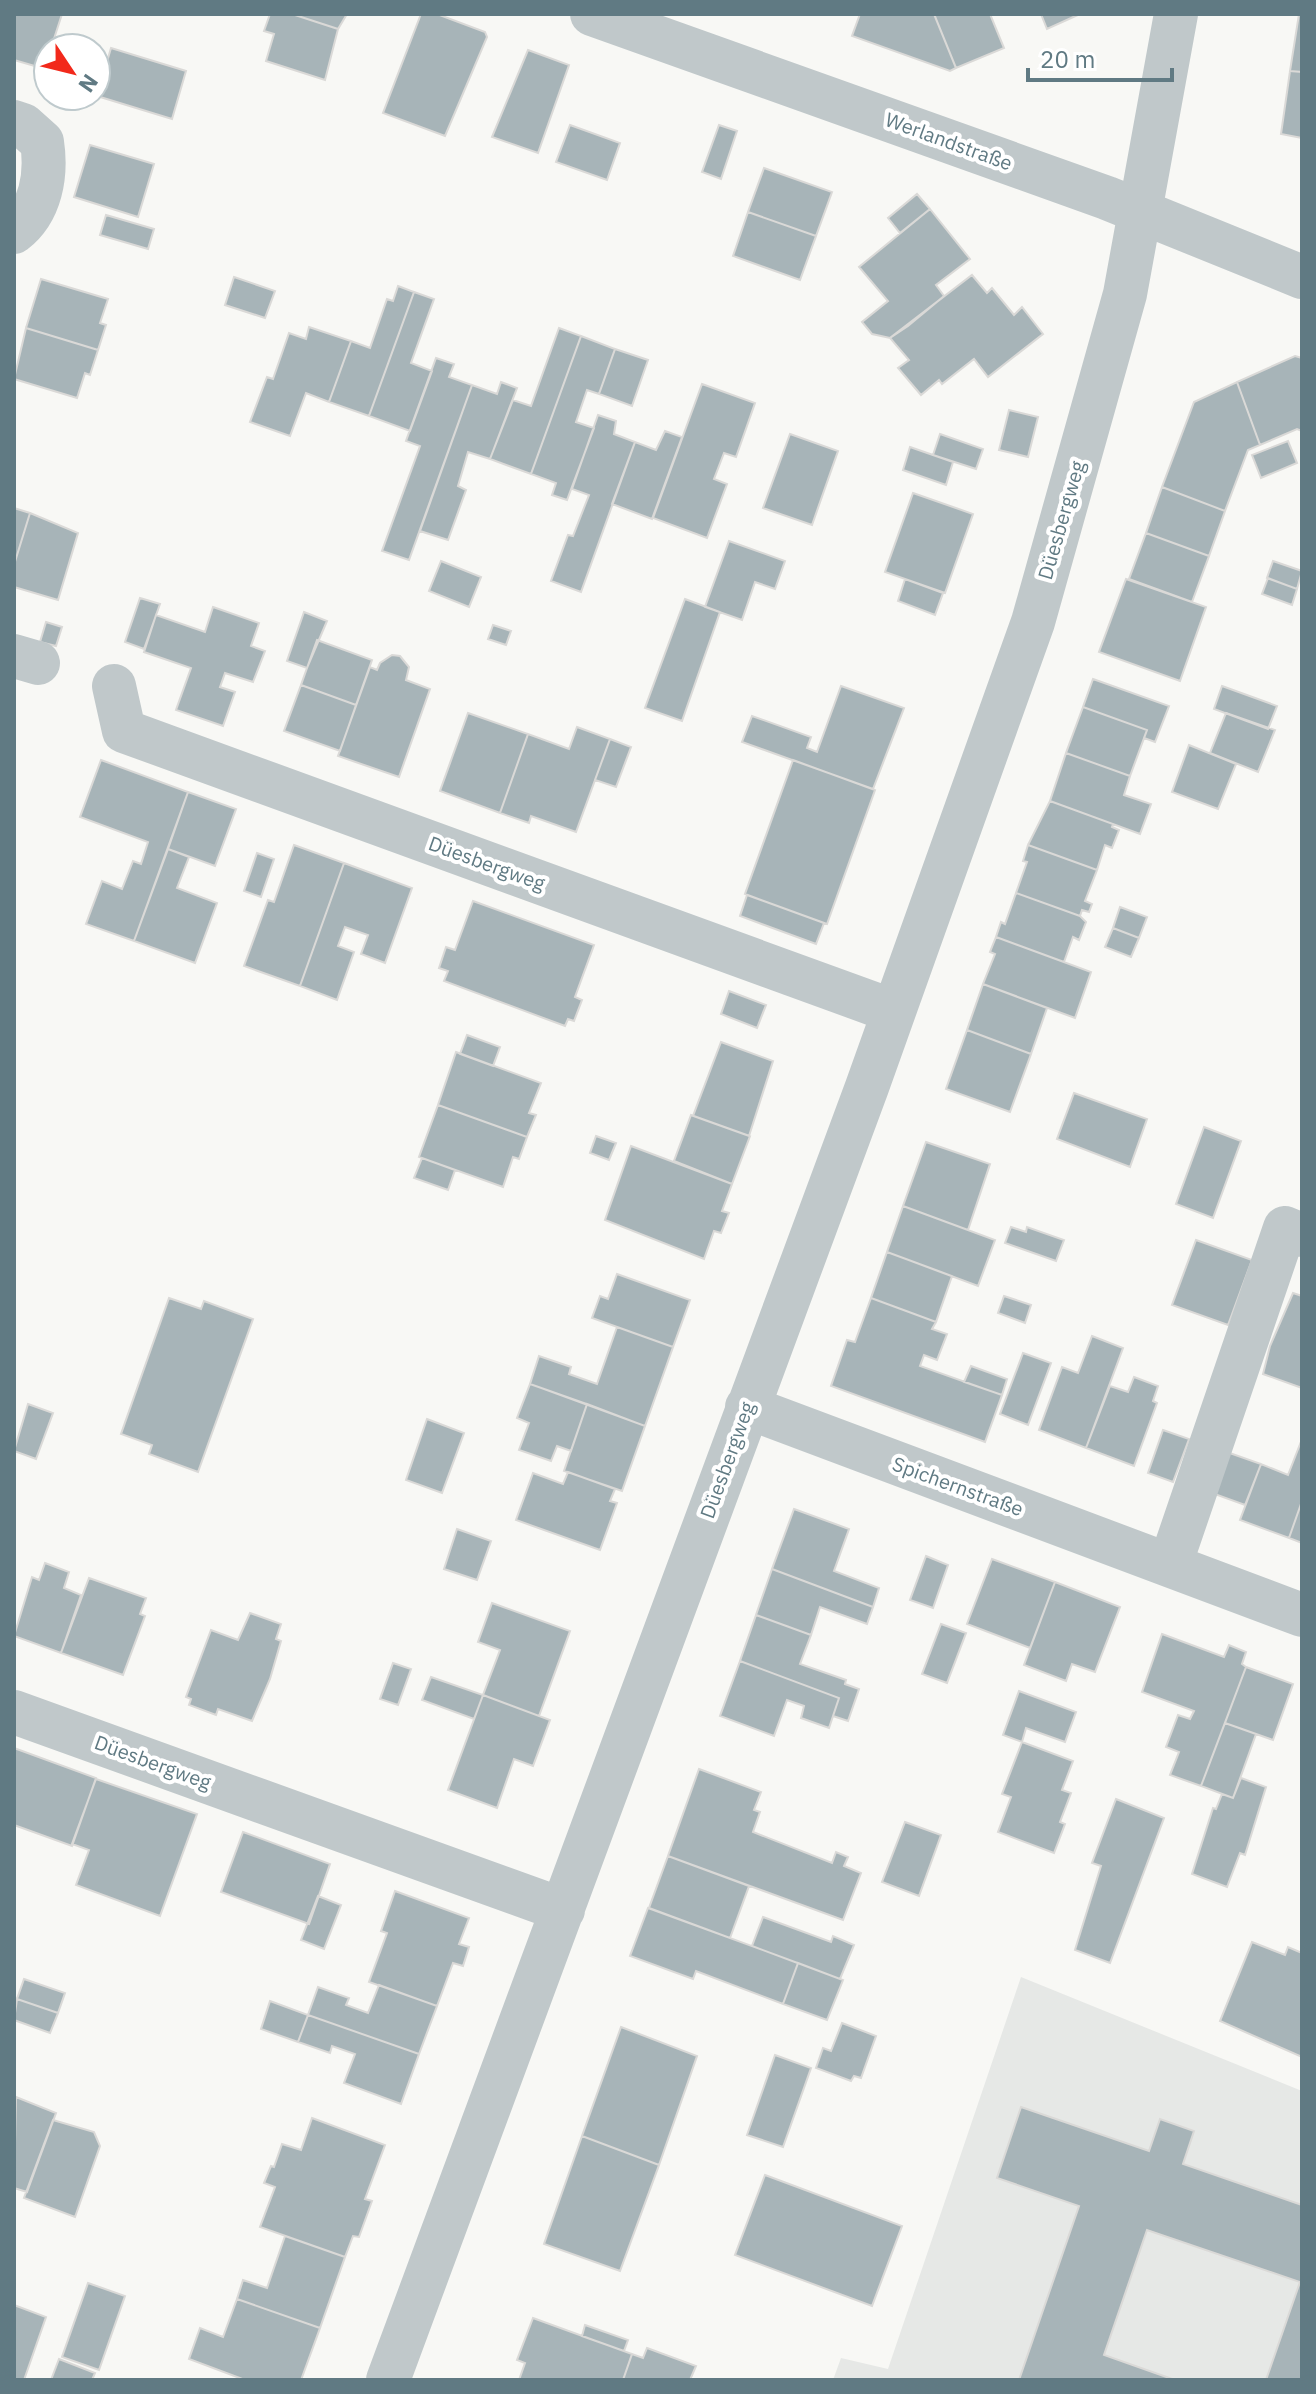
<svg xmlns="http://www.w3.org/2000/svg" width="1316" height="2394" font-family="'IBM Plex Sans',sans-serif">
<rect width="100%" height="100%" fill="#f8f8f5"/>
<path fill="#e6e8e6" d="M1021 1977 1302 2091V2380H833L841 2358 888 2369Z"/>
<path fill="#a7b4b8" stroke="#dad9d7" stroke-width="2" d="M14 14H62L51 48H48L45 69 14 60Z
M270 14H292L338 29 325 80 266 61 274 34 264 31Z
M292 14H347L338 29Z
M421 14H437L485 32 487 37 445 136 383 113Z
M860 14H934L956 68 950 71 852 36Z
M934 14H990L1004 48 956 68Z
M1041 14H1080L1047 29Z
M1299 14H1302V72L1290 71Z
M111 48 186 71 172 119 97 96Z
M528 50 569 65 538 153 492 137Z
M1290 71 1302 72V138L1281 134Z
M570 125 620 143 607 180 556 162Z
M719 125 737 131 721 179 702 172Z
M90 145 154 164 138 217 74 197Z
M764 168 832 192 816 236 748 212Z
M917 194 930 209 900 233 888 218Z
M930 209 970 259 936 285 944 296 908 326 890 338 872 334 862 322 888 301 859 267Z
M748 212 816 236 800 280 733 256Z
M106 215 154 229 148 249 100 235Z
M972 275 987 293 992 288 1014 315 1022 307 1043 334 988 377 974 359 942 384 939 380 921 395 898 368 909 360 890 338Z
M234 277 275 291 265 318 225 305Z
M41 279 108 299 100 323 106 325 98 350 26 328Z
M398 286 414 292 369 416 329 402 351 341 370 348 387 299 393 301Z
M414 292 434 299 411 363 432 371 410 431 369 416Z
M309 327 351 341 329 402 306 393 290 436 250 422 267 377 273 379 289 333 306 339Z
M26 328 98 350 90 375 85 373 77 398 14 379Z
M559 328 581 336 531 474 490 459 513 400 531 406Z
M581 336 615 349 599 394 587 390 576 422 594 428 567 500 552 495 556 483 531 474Z
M615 349 648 360 632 406 599 394Z
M1295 356 1302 358V431L1297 429 1260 445 1237 382Z
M436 358 454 364 449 377 472 385 409 560 382 551 420 446 406 441Z
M501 382 517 388 490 459 468 452 458 486 466 490 448 540 420 531 472 385 497 394Z
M1237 382 1260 445 1248 450 1225 511 1162 487 1194 402Z
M702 384 755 403 736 457 724 453 714 479 727 484 707 538 653 518Z
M1009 410 1038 417 1028 457 999 450Z
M598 415 616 421 614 434 635 442 581 592 551 581 568 535 573 536 589 495 572 489Z
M665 431 682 437 652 519 612 504 635 442 656 450Z
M790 434 838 451 812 525 763 508Z
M940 434 983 449 976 469 933 455Z
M1288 441 1297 463 1261 478 1252 455Z
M910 447 953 462 946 485 903 470Z
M1162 487 1225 511 1209 556 1146 533Z
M913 493 973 514 945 593 885 572Z
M14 508 30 513 14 565Z
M30 513 78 533 58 600 14 587V565Z
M1146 533 1209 556 1192 602 1129 579Z
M729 541 785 561 775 589 755 582 742 620 705 607Z
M441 561 481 577 469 607 429 591Z
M1273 561 1302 571 1297 589 1267 578Z
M1268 578 1297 589 1292 605 1262 594Z
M905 579 943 593 935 615 898 601Z
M1126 579 1206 607 1180 681 1099 652Z
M140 598 160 604 144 649 125 642Z
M685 599 720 612 682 721 645 708Z
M213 607 259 623 251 646 265 651 253 682 225 673 220 687 235 692 223 726 176 710 191 668 144 652 156 615 205 632Z
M304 612 327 621 307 668 287 661Z
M46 622 62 627 56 646 40 642Z
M493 625 511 631 506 645 488 639Z
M317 640 372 660 356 705 301 685Z
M392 655 400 656 409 667 406 680 430 689 399 777 338 756 370 667 377 670 380 663Z
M1093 679 1169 706 1155 742 1144 738 1147 730 1083 707Z
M301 685 356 705 340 751 284 731Z
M841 686 904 708 873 789 742 742 752 716 811 737 807 748 817 752Z
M1222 686 1277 706 1268 729 1214 709Z
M1083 707 1147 730 1130 776 1066 753Z
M468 713 528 734 500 813 440 791Z
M1226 713 1275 730 1258 772 1210 753Z
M577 727 610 739 576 832 531 816 529 823 500 813 528 734 569 749Z
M610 739 631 747 616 787 595 780Z
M1189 745 1236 764 1218 809 1172 792Z
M1066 753 1130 776 1124 795 1151 804 1140 834 1050 801Z
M101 760 188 792 134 941 86 924 102 881 122 889 133 861 141 864 148 842 80 817Z
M793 760 875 790 827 924 745 894Z
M188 792 236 809 215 866 168 849Z
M1050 801 1113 824 1112 827 1119 830 1112 848 1105 845 1097 870 1028 845Z
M294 845 344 863 300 986 244 966 268 900 274 902Z
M1028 845 1097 870 1085 901 1092 904 1089 912 1082 910 1080 916 1016 893 1027 862 1023 861Z
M168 849 189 857 177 888 217 903 195 963 134 941Z
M257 853 274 859 261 897 244 891Z
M344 863 412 888 385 963 361 954 368 935 345 927 338 946 354 952 337 1000 300 986Z
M1016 893 1080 916 1086 922 1079 940 1073 937 1064 962 996 937 1001 922 1005 924Z
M747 895 824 923 816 944 740 916Z
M473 901 594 945 575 997 582 1000 574 1021 568 1019 565 1026 444 981 448 971 439 968 446 947 455 950Z
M1120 907 1147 917 1139 938 1113 928Z
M1113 928 1139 938 1131 957 1105 947Z
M996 937 1091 972 1075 1018 983 984 995 954 990 952Z
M983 984 1047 1008 1031 1054 967 1030Z
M729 991 766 1005 757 1028 721 1014Z
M967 1030 1031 1054 1010 1112 946 1089Z
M467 1035 500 1047 493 1066 460 1054Z
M721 1042 773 1061 749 1136 693 1116Z
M456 1052 541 1083 529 1113 536 1115 527 1137 438 1105Z
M1074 1093 1147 1119 1130 1167 1057 1139Z
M438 1105 527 1137 519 1159 513 1157 503 1187 419 1157Z
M691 1115 750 1136 732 1184 674 1161Z
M1204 1127 1241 1141 1213 1218 1176 1204Z
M596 1136 616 1143 609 1160 590 1153Z
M926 1142 990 1164 968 1230 903 1206Z
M631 1146 732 1184 722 1211 729 1213 721 1233 714 1231 704 1259 605 1220Z
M422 1158 455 1170 448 1190 414 1178Z
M903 1206 995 1240 978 1286 887 1252Z
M1011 1227 1026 1232 1027 1227 1064 1240 1056 1261 1005 1243Z
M1196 1240 1252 1260 1228 1325 1172 1305Z
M887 1252 952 1276 936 1322 871 1298Z
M617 1274 690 1300 673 1347 592 1318 600 1296 608 1299Z
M1293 1293 1302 1296V1388L1263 1374 1270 1346Z
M1004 1296 1031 1305 1025 1323 998 1313Z
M169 1298 201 1309 204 1301 253 1319 198 1472 149 1454 152 1445 121 1434Z
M871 1298 936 1322 932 1329 947 1334 937 1360 924 1355 920 1366 1002 1395 985 1442 831 1386 847 1340 855 1342Z
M617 1327 673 1347 645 1426 530 1384 539 1356 571 1367 569 1374 597 1384Z
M1092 1336 1123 1348 1086 1448 1039 1430 1062 1367 1078 1373Z
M1023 1353 1051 1363 1028 1425 1000 1414Z
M971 1366 1007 1379 1002 1395 964 1382Z
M1134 1377 1158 1386 1153 1401 1157 1403 1134 1466 1086 1448 1110 1386 1128 1392Z
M530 1384 587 1404 571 1451 557 1446 551 1461 519 1450 529 1423 517 1418Z
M28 1404 53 1413 36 1459 14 1451Z
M587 1404 645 1426 622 1491 564 1471Z
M427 1419 464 1433 442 1493 406 1480Z
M1163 1430 1189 1439 1173 1482 1148 1473Z
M1302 1439V1501L1289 1538 1240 1520 1261 1464 1288 1475Z
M1224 1451 1261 1464 1245 1505 1209 1492Z
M568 1472 615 1489 610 1501 617 1503 600 1550 516 1520 533 1473 563 1484Z
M1302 1501V1543L1289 1538Z
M794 1509 849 1529 834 1571 879 1588 873 1607 772 1569Z
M457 1529 491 1541 477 1580 444 1569Z
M926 1556 948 1565 933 1608 910 1600Z
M992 1559 1055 1582 1030 1648 967 1624Z
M45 1563 69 1572 64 1588 81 1595 61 1653 14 1636 32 1577 39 1580Z
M772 1569 873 1607 867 1624 820 1607 811 1635 756 1615Z
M89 1578 146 1598 140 1614 145 1616 123 1675 61 1653Z
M1055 1582 1120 1607 1095 1672 1072 1664 1066 1681 1024 1665Z
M492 1603 570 1631 539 1716 483 1695 500 1650 478 1642Z
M250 1613 281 1624 276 1639 281 1641 270 1679 252 1721 218 1709 216 1715 189 1705 191 1699 186 1697 211 1630 238 1640Z
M756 1615 811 1635 800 1664 846 1680 845 1684 859 1689 848 1721 833 1716 839 1698 740 1661Z
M941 1624 966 1633 947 1683 922 1674Z
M1162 1634 1224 1657 1229 1645 1246 1652 1242 1664 1246 1667 1201 1786 1170 1775 1179 1752 1166 1747 1178 1715 1190 1719 1194 1711 1142 1692Z
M740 1661 839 1698 829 1728 801 1718 804 1706 787 1700 774 1736 720 1716Z
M393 1663 411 1669 398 1705 380 1699Z
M1246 1667 1293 1684 1273 1740 1225 1723Z
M431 1677 483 1695 474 1719 422 1700Z
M1019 1691 1076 1712 1065 1742 1026 1728 1022 1742 1003 1735Z
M483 1695 550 1720 533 1766 514 1759 497 1808 448 1790Z
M1225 1723 1256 1734 1233 1798 1201 1786Z
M1022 1742 1073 1761 1062 1790 1071 1793 1060 1822 1065 1824 1054 1853 998 1832 1011 1797 1002 1794Z
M14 1748 96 1778 72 1846 14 1825Z
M699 1769 761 1792 754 1810 760 1812 753 1832 832 1863 836 1852 848 1857 844 1866 861 1873 843 1920 668 1856Z
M1241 1778 1266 1787 1245 1855 1240 1853 1227 1887 1192 1874 1213 1808 1216 1809 1222 1794 1233 1798Z
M96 1779 197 1814 160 1916 76 1885 89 1850 72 1844Z
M1116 1799 1164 1818 1110 1963 1075 1950 1101 1866 1092 1863Z
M905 1822 941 1835 919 1896 882 1882Z
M243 1832 330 1864 309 1924 221 1892Z
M668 1856 749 1886 730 1938 649 1908Z
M395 1891 469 1918 459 1944 469 1947 463 1966 453 1963 437 2006 369 1982 387 1933 381 1931Z
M318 1896 341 1905 324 1949 301 1940Z
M648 1908 798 1963 783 2004 696 1971 693 1979 630 1956Z
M763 1917 831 1942 833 1936 854 1945 840 1979 752 1946Z
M1252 1942 1285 1955 1288 1947 1302 1953V2057L1220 2021Z
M798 1963 843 1980 827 2020 783 2004Z
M24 1979 65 1993 58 2013 17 1999Z
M379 1985 437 2006 419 2054 308 2015 318 1987 349 1998 346 2005 368 2013Z
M17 1999 58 2013 50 2033 14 2020Z
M270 2001 308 2015 298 2042 261 2029Z
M308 2015 419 2054 401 2104 344 2083 355 2054 332 2046 330 2053 298 2042Z
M842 2023 876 2036 861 2078 854 2076 851 2081 816 2068 823 2048 831 2051Z
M621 2027 697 2056 659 2165 582 2136Z
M775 2055 811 2068 783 2147 747 2135Z
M16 2097 56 2113 27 2192 14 2188Z
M1021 2107 1149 2151 1160 2119 1194 2131 1183 2164 1302 2205V2380H1266L1300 2282 1147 2230 1104 2355 1175 2380H1019L1079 2206 997 2178Z
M312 2118 385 2145 365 2199 372 2201 359 2237 353 2236 345 2257 260 2227 275 2187 264 2183 271 2166 274 2167 282 2144 301 2150Z
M53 2120 94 2132 100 2146 75 2217 24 2198Z
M582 2136 659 2165 620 2271 544 2244Z
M765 2175 902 2226 872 2306 735 2255Z
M285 2236 345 2257 320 2328 237 2299 243 2280 267 2288Z
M88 2283 125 2296 99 2370 62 2357Z
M237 2299 320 2328 301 2380H245L189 2359 200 2328 223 2337Z
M14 2305 46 2317 24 2380H14Z
M533 2318 632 2354 623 2380H519L525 2363 517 2360Z
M585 2325 628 2340 624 2351 582 2336Z
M647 2348 696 2366 690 2380H623L632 2354 643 2358Z
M59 2359 95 2373 92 2380H51Z"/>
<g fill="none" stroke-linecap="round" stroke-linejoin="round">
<path stroke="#c0c8ca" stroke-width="44" d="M592 14 1107 198 1302 277
M14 122 23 125 42 142C47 175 41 211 14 232
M14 656 38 663
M114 686 124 731 893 1011
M747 1407 1302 1615
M1170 1565 1285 1228 1302 1235
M14 1712 563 1910
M388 2380 867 1087 1033 622 1125 294 1176 14"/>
</g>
<g text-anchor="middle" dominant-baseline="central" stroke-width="8" stroke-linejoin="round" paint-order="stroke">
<g font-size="20" fill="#607a83" stroke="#fff">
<text transform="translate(949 141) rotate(20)">Werlandstraße</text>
<text transform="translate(1061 520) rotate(-74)">Düesbergweg</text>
<text transform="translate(487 863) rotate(20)">Düesbergweg</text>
<text transform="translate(727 1460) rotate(-70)">Düesbergweg</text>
<text transform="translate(958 1486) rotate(20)">Spichernstraße</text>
<text transform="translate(153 1762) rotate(20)">Düesbergweg</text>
</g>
</g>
<rect width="1316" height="2394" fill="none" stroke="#607a83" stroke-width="32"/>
<g transform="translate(72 72) rotate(125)"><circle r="38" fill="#ffffff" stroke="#bfcacd" stroke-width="2"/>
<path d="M0-6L14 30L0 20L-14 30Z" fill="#f2291b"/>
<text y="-12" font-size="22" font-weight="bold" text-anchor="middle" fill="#607a83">N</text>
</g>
<path d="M1028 68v12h144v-12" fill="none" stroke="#607a83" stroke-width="4"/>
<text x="1040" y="68" font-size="24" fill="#607a83" stroke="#ffffff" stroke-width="6" paint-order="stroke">20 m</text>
</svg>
